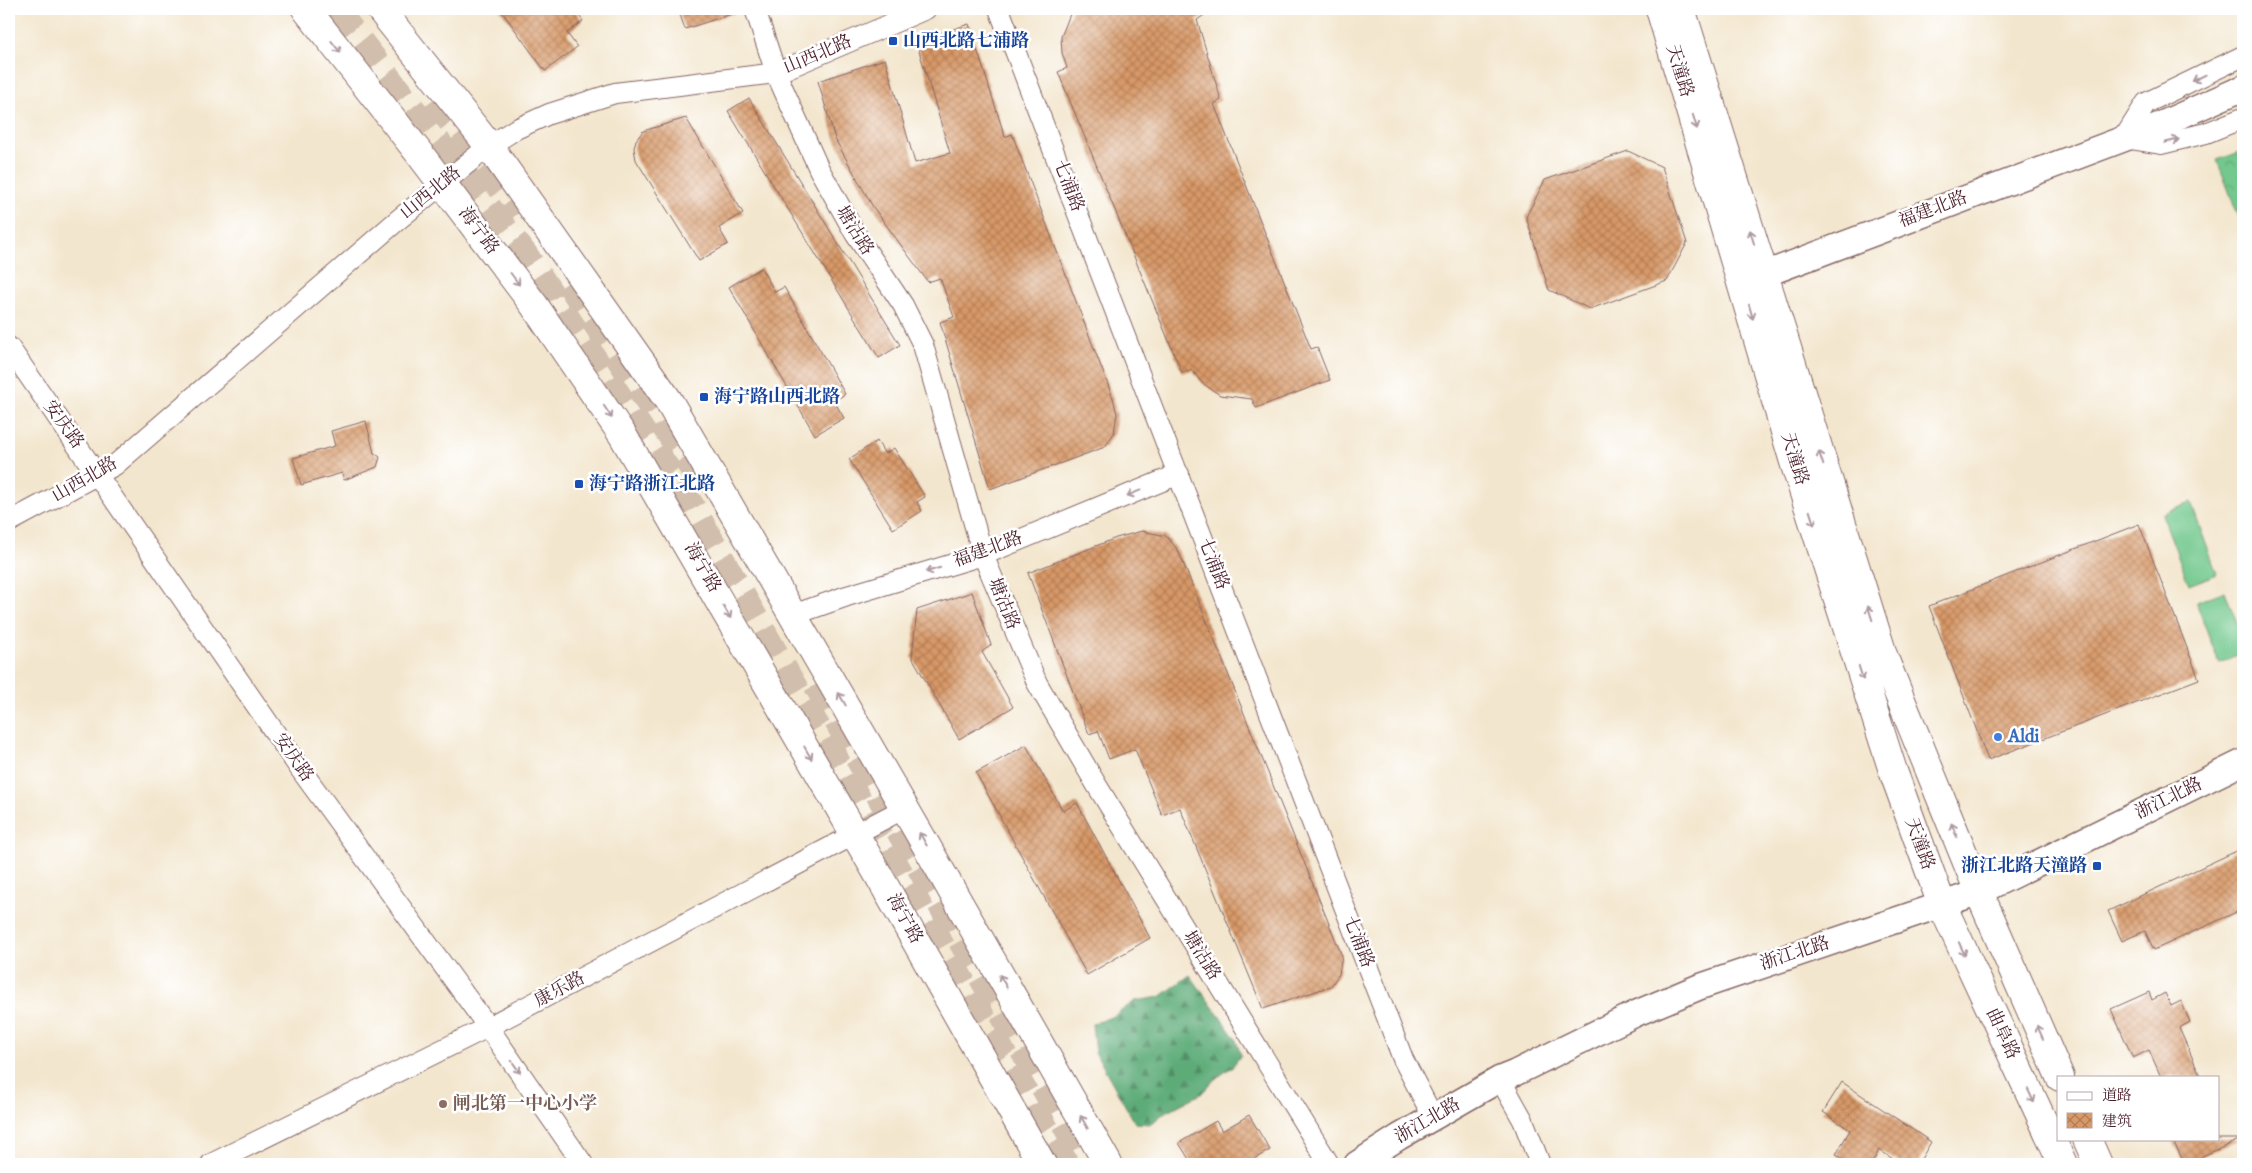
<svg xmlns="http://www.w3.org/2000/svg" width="2252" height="1173" font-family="'IM FELL English','Noto Serif SC',serif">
<defs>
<pattern id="forest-firs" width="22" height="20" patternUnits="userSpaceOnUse" patternTransform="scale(1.25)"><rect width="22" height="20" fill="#5dac78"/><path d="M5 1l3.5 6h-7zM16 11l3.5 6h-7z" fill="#4f8b63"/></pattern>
<pattern id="park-crowns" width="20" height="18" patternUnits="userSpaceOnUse" patternTransform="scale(1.25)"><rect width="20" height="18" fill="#72c88d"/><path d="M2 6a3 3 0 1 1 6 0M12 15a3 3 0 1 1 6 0" fill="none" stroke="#64ab7a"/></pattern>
<pattern id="building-cross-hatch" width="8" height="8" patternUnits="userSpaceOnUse" patternTransform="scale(1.25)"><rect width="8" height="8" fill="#d89967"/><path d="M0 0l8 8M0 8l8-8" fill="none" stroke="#b17c55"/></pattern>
</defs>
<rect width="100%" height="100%" fill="#fff"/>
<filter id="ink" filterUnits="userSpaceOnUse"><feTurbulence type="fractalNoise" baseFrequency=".02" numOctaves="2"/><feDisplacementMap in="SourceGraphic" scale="10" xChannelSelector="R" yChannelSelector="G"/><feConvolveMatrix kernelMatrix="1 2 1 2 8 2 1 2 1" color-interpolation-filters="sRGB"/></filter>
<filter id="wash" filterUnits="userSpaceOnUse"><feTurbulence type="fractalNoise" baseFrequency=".0096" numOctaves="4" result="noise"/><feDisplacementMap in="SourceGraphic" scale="20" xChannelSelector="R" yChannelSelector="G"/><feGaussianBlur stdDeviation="1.12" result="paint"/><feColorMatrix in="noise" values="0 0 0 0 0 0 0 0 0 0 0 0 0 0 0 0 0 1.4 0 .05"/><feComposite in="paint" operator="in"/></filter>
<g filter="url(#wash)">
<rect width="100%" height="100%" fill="#f3e6ce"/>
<path fill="#72c88d" stroke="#5e745c" d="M2191 503 2217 574 2189 585 2162 514Z
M2225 591 2243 640V653L2219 663 2196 602Z"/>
<path fill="url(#forest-firs)" stroke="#546652" d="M1190 975 1235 1038 1241 1055 1232 1067 1215 1079 1201 1094 1164 1113 1151 1124 1135 1123 1095 1052 1092 1024 1114 1016 1135 1001 1160 997Z"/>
<path fill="url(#park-crowns)" stroke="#5e745c" d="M2243 151V228L2217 160Z"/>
<g id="blocks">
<path fill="url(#building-cross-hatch)" d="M500 9H574L583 21 567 33 577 47 545 71Z
M678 9H738V12L685 29Z
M1072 9H1213L1197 20 1221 100 1214 104 1311 349 1317 347 1330 380 1256 408 1252 399 1220 395 1202 383 1192 370 1182 373 1058 72 1067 68 1062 53 1061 37Z
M969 24 1005 137 1012 134 1113 398 1117 414 1114 433 1105 447 990 489 940 322 954 317 940 278 928 282 873 207 835 139 818 81 885 59 915 163 950 153 916 41Z
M749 98 900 345 879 358 728 111Z
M686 118 743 213 719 228 728 244 699 261 636 160 634 148 636 140 643 131Z
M1628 151 1662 167 1687 243 1667 281 1590 309 1549 290 1526 217 1545 180Z
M761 268 775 292 784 287 845 394 834 401 844 418 815 435 729 287Z
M366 421 374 453 380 457 377 467 344 480 342 473 301 485 293 458 335 446 331 431Z
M877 441 885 454 894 448 925 497 917 502 922 511 893 529 849 459Z
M2139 524 2199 679 1988 760 1929 606Z
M1142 531 1166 536 1178 550 1342 956 1339 974 1331 986 1263 1009 1180 808 1162 815 1135 749 1109 759 1098 731 1089 734 1028 573 1116 538Z
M972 592 991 645 982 652 1013 707 959 739 912 657 917 610Z
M1026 745 1063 811 1077 803 1150 938 1087 975 976 773Z
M2243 848V909L2154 950 2145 931 2122 941 2108 911Z
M2149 992 2152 1000 2165 993 2171 1006 2181 1001 2190 1022 2179 1028 2201 1077H2161L2149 1050 2133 1058 2111 1009Z
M1842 1082 1931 1142 1918 1164H1901L1879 1150 1872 1164H1850L1836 1154 1850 1130 1823 1112Z
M1249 1115 1270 1150 1245 1164H1192L1179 1143 1216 1121 1222 1131Z
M2172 1139H2241L2185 1164Z"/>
</g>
</g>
<g filter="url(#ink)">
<use href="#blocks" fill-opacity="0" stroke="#856564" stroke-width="1"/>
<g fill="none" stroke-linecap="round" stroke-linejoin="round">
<path stroke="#d1bead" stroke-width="28" stroke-dasharray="28 14" stroke-linecap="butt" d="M334 9 525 256 690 505 1065 1164
M435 99 520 212
M569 282 701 480
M817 684 1088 1164"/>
<defs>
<path id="minor" d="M755 9 776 73 819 169 856 235 903 305 923 345 983 555 1037 683 1096 784 1329 1164
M999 9 1403 1059 1433 1117
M2243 56 2146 103 2124 138 2161 144 2206 133 2243 118
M9 347 298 766 488 1027 583 1164
M9 522 115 465 399 219 489 146 516 129 549 114 615 93 776 73 926 9
M793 615 847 596 983 555 1179 474
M1500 1079 1523 1120 1540 1164
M211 1164 488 1027 905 808"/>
<path id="tertiary" d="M1744 282 2155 127 2243 88
M1357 1164 1399 1137 1500 1079 1515 1073 1637 1013 1699 987 1979 892 2243 762"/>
<path id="secondary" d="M1660 9 1794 462 1893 771 1942 905 2063 1164
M1681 9 1884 658 1979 892 2060 1077
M2087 1139 2098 1164"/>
<path id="primary" d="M306 9 419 153 534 305 622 434 875 869 1042 1164
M380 9 489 146 668 400 923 840 1108 1164"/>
</defs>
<use href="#minor" stroke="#856564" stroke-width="22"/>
<use href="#tertiary" stroke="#856564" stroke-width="28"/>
<use href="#secondary" stroke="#856564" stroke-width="30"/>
<use href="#primary" stroke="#856564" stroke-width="30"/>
<use href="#minor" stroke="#fff" stroke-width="20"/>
<use href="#tertiary" stroke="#fff" stroke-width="25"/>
<use href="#secondary" stroke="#fff" stroke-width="28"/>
<use href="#primary" stroke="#fff" stroke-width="28"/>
</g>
<defs><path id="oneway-shaft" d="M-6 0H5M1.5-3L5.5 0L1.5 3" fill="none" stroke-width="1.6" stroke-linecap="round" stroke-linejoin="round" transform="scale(1.25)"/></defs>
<g stroke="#ae9aa0">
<use href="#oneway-shaft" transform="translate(336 47) rotate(52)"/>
<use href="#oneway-shaft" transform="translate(2199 78) rotate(154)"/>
<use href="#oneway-shaft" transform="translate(1695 122) rotate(73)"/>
<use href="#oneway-shaft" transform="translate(2172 141) rotate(-14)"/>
<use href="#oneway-shaft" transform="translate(1752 237) rotate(-107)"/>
<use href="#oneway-shaft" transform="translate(515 279) rotate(53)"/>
<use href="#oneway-shaft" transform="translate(1751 312) rotate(74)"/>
<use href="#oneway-shaft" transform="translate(608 412) rotate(57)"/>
<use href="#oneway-shaft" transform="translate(1821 458) rotate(-108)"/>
<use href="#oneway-shaft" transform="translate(1134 493) rotate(158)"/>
<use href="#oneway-shaft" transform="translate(1812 518) rotate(72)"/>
<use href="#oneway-shaft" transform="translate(933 570) rotate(163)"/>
<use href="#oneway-shaft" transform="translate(727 612) rotate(60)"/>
<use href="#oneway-shaft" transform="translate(1870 613) rotate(-108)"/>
<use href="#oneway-shaft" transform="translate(1861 673) rotate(72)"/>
<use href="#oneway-shaft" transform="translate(842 699) rotate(-120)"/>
<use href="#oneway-shaft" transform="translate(808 753) rotate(60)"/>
<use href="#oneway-shaft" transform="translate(1954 830) rotate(-112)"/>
<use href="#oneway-shaft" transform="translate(923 839) rotate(-120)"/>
<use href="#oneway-shaft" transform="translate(1962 949) rotate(65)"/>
<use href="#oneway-shaft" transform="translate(1003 981) rotate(-120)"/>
<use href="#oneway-shaft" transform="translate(2040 1032) rotate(-114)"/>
<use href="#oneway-shaft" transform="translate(516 1067) rotate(55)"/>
<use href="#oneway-shaft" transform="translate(2031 1096) rotate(65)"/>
<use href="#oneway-shaft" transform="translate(1084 1122) rotate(-120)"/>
</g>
</g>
<g fill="#1a4fb4" stroke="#fff" stroke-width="2">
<rect x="888" y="36" width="10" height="10" rx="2.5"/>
<rect x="699" y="392" width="10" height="10" rx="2.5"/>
<rect x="574" y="479" width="10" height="10" rx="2.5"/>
<rect x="2092" y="861" width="10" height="10" rx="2.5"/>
</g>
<circle fill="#3f7fe0" stroke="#fff" stroke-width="2" cx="1998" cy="737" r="5"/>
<circle fill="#8d6e63" stroke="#fff" stroke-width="2" cx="443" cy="1104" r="5"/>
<g text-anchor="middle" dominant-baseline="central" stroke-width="5" stroke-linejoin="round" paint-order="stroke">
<g font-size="18" font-weight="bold" fill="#164399" stroke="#fff" text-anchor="start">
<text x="903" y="41">山西北路七浦路</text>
<text x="714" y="397">海宁路山西北路</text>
<text x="589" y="484">海宁路浙江北路</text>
<text x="2087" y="866" text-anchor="end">浙江北路天潼路</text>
</g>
<g font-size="18" fill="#4a1f2b" stroke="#fff">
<text transform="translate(818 55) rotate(-23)">山西北路</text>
<text transform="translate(1679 71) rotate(73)">天潼路</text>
<text transform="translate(1068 186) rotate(69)">七浦路</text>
<text transform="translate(431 193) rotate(-39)">山西北路</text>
<text transform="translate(1933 210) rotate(-21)">福建北路</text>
<text transform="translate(478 231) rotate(53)">海宁路</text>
<text transform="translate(854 231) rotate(58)">塘沽路</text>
<text transform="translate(63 425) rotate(54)">安庆路</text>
<text transform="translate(1794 459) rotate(73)">天潼路</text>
<text transform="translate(85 480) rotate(-30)">山西北路</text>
<text transform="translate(988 550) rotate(-20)">福建北路</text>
<text transform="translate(1213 564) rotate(69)">七浦路</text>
<text transform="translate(702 568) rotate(60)">海宁路</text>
<text transform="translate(1003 604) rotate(68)">塘沽路</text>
<text transform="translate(293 758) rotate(55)">安庆路</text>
<text transform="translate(2169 799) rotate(-26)">浙江北路</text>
<text transform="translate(1919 844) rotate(70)">天潼路</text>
<text transform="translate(904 919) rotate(61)">海宁路</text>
<text transform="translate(1358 942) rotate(69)">七浦路</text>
<text transform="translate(1795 954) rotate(-18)">浙江北路</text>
<text transform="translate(1201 956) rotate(58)">塘沽路</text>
<text transform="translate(560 990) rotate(-28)">康乐路</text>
<text transform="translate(2002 1034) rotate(65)">曲阜路</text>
<text transform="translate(1428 1121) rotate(-30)">浙江北路</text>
</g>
<g font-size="18" font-weight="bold" fill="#366cbe" stroke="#fff" text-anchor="start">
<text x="2008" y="737">Aldi</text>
</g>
<g font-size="18" font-weight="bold" fill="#785e54" stroke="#fff" text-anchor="start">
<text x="453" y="1104">闸北第一中心小学</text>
</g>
</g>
<rect width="2252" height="1173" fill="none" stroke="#fff" stroke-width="30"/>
<rect x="2057" y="1076" width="162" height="65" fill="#ffffff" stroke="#b7a5aa"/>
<rect x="2067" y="1092" width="25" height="8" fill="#ffffff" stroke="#b7a5aa"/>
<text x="2102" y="1100" font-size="15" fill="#4a1f2b">道路</text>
<rect x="2067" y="1113" width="25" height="15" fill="url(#building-cross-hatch)" stroke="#b7a5aa"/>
<text x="2102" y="1126" font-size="15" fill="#4a1f2b">建筑</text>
</svg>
